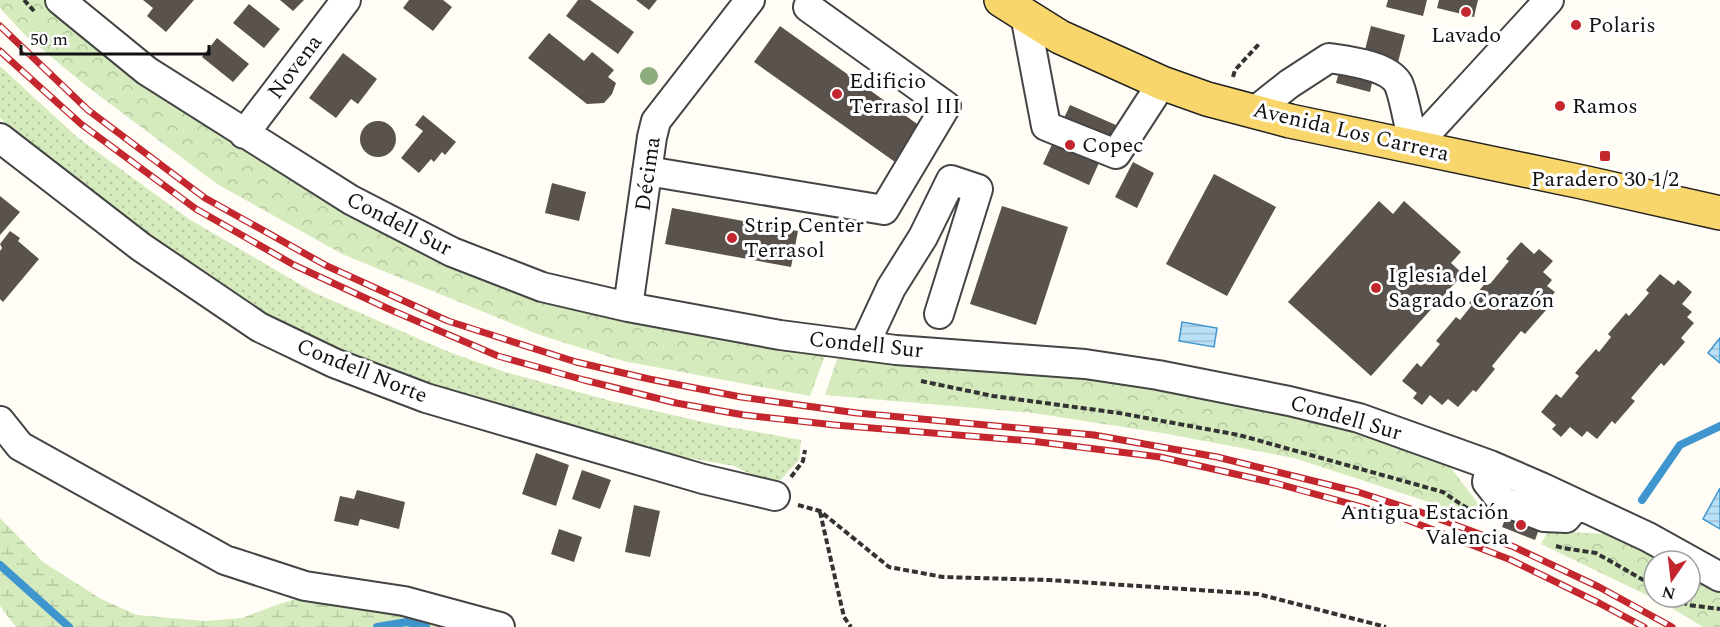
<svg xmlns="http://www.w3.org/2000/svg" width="1720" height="627" font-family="Spectral,serif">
<defs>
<pattern id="grass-dots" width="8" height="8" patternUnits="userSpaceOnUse" patternTransform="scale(1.5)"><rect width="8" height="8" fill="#d5ebbd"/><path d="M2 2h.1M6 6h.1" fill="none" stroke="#b6c8a1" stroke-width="1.8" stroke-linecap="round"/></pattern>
<pattern id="wetland-marsh" width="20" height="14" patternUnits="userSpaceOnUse" patternTransform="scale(1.5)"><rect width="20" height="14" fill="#d5ebbd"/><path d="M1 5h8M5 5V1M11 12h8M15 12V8" fill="none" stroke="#b6c8a1"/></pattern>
<pattern id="park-crowns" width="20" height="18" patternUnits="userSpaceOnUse" patternTransform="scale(1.5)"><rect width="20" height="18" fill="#d5ebbd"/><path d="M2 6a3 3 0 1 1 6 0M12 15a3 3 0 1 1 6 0" fill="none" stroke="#b6c8a1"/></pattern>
<pattern id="water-rules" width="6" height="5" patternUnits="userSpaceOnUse" patternTransform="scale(1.5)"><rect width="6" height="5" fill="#b9e0f7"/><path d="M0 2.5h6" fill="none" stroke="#9ebfd3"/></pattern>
</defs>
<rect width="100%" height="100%" fill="#fffdf5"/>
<path fill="url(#grass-dots)" d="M0 66 77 137 189 219 313 292 444 350 505 372 611 401 712 424 801 440 799 460 775 486 734 466 628 447 463 401 290 330 205 276 58 170 0 118Z"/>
<path fill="url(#wetland-marsh)" d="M0 518 43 562 101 599 137 615 204 621 242 618 279 604 329 590 502 627H16L0 606Z"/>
<path fill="url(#park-crowns)" d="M0 0H48L408 244 498 285 579 311 826 353 810 396 623 361 540 335 342 254 217 184 85 85 25 35 0 8Z
M838 356 1095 377 1184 389 1376 434 1444 459 1493 523 1294 458 1162 433 1033 413 825 395Z
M1548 531 1608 534 1665 561H1654V597H1690V575L1720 593V627H1703L1665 604 1541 544Z"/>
<path fill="url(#water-rules)" stroke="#3f96cf" stroke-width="1.5" d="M1182 322 1217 328 1214 347 1179 341Z
M1720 338V363L1708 353Z
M1720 488V529L1703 519Z"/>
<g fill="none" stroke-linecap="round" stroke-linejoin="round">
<path stroke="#3f96cf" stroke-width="8" d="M1642 500 1680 445 1720 426
M0 565 69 627
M377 627 407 622 426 627"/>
</g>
<path fill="#5a524d" d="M143 0H194L166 32 147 16 153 8Z
M280 0H304L293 11Z
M409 0H443L452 7 433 31 403 8Z
M578 0H590L634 32 618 54 566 16Z
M636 0H657L649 10Z
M1388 0H1427L1423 16 1386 7Z
M1439 0H1478L1474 17 1437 8Z
M249 4 280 29 264 48 233 23Z
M780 26 920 126 895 162 754 62Z
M1371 26 1405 35 1397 66 1377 61 1370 92 1336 83 1345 50 1364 54Z
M549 33 584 61 592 52 614 70 608 77 616 83 612 94 604 103 587 104 528 58Z
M217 38 249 64 233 82 202 57Z
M343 53 377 79 358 104 351 99 336 118 309 98Z
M1070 105 1116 125 1089 185 1043 164Z
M423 115 456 142 445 155 442 152 434 162 431 159 419 173 401 158 423 131 415 125Z
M360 139a18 18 0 1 1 36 0a18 18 0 1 1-36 0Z
M1133 162 1154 173 1137 208 1115 197Z
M1214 174 1276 207 1227 296 1166 264Z
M552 183 586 192 579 221 545 213Z
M0 196 20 212 0 235Z
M1379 201 1393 214 1404 201 1461 252 1451 263 1463 274 1371 376 1288 302Z
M1002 206 1068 227 1036 325 970 304Z
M672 208 798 231 791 267 665 244Z
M10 231 20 238 18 241 39 259 3 302 0 299V251L2 248 0 244Z
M1521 242 1534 254 1539 249 1553 261 1543 272 1552 280 1547 286 1555 292 1542 307 1546 310 1525 334 1521 331 1492 366 1495 369 1476 392 1473 390 1458 407 1448 399 1442 405 1430 395 1422 405 1413 398 1417 393 1402 381 1417 363 1421 367 1440 344 1436 341 1456 317 1460 320 1472 305 1469 303 1487 281 1490 284 1509 261 1506 259Z
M1660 274 1674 285 1678 280 1692 292 1682 304 1692 312 1687 317 1694 323 1681 338 1685 342 1664 366 1661 363 1631 398 1635 401 1615 424 1612 421 1597 439 1587 431 1582 437 1570 427 1561 437 1552 429 1556 425 1541 412 1556 394 1561 398 1579 376 1575 373 1596 349 1599 352 1611 337 1608 334 1626 313 1629 316 1649 293 1646 290Z
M536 453 569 465 556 506 522 494Z
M582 470 611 480 600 509 572 499Z
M357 490 405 502 399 529 360 519 358 526 334 521 340 496 354 499Z
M634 505 660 511 650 557 625 552Z
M1508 512 1541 524 1535 540 1502 527Z
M559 529 582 537 574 562 551 554Z"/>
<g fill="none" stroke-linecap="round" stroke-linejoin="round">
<defs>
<path id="minor" d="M60 0 147 71 351 200 452 252 542 287 628 307 780 335 896 350 1085 364 1158 375 1289 401 1359 418 1490 465 1541 487 1648 537 1720 577
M1025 15 1046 126 1116 154 1162 83
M1255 111 1289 84 1329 58C1348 61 1387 65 1398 83 1404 94 1410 133 1414 147
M244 134 346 0
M0 138 141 247 259 327 334 363 426 398 703 479 775 496
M1414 147 1549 0
M647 171 884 210 946 106 808 7
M628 307 652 137 656 121 750 0
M864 346 891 288 923 237 951 180 978 189 939 314
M0 421 20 446 225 560 305 586 404 601 500 627
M1490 465 1487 482 1502 501 1544 517 1566 518 1577 505"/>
<path id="major" d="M1001 0 1060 37 1162 83 1207 99 1290 121 1582 182 1720 213"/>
</defs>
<use href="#minor" stroke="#444" stroke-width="32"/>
<use href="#major" stroke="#222" stroke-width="36"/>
<path stroke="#333" stroke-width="4" stroke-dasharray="6 3" stroke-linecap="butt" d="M24 0 34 11
M1233 77 1235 70 1259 44
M921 381 993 396 1119 413 1239 435 1443 492 1465 507 1475 511
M791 477 803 461 805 450
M798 505 820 511 889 567 943 577 1049 580 1258 594 1386 627
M820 512 844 617 851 627
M1556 546 1563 548 1596 553 1654 586
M1674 597 1688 605 1720 609"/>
<use href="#minor" stroke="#fff" stroke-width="28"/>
<use href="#major" stroke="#f9d66b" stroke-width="33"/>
<defs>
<path id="rail" d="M0 26 88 110 205 198 327 266 448 321 576 362 649 379 741 397 857 413 1094 435 1217 457 1358 492 1426 514 1514 547 1599 587 1672 627
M0 51 81 124 196 209 294 265 391 310 498 356 584 380 676 403 744 415 835 425 1031 441 1160 457 1275 483 1405 519 1511 560 1599 603 1644 627"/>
</defs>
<use href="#rail" stroke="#c4262e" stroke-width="7"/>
<use href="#rail" stroke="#fff" stroke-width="4.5" stroke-dasharray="14" stroke-linecap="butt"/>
</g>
<circle fill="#8dad7f" cx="649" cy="76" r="9"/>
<g fill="#c4262e" stroke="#fff" stroke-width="2">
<circle cx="1466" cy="12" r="6"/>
<circle cx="1576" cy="25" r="6"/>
<circle cx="837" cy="94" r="6"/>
<circle cx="1560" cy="106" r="6"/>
<circle cx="1070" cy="145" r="6"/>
<rect x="1599" y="150" width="12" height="12" rx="3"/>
<circle cx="732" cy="238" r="6"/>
<circle cx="1376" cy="288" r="6"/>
<circle cx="1521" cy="525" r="6"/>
</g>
<g text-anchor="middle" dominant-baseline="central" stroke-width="6" stroke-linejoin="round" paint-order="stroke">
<g font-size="22" fill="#111" stroke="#fff" text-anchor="start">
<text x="1588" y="25">Polaris</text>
<text x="1466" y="35" text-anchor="middle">Lavado</text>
<text x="849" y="81">Edificio<tspan x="849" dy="25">Terrasol III</tspan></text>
<text x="1572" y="106">Ramos</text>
<text x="1082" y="145">Copec</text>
<text x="1605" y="179" text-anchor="middle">Paradero 30 1/2</text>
<text x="744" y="225">Strip Center<tspan x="744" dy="25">Terrasol</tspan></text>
<text x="1388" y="275">Iglesia del<tspan x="1388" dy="25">Sagrado Corazón</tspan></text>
<text x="1509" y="512" text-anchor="end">Antigua Estación<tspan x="1509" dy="25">Valencia</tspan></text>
</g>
<g font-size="22" fill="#111" stroke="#fff">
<text transform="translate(295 67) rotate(-53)">Novena</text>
<text transform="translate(1351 132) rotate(13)">Avenida Los Carrera</text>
<text transform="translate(648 174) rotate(-82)">Décima</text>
<text transform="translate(399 224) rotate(27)">Condell Sur</text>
<text transform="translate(866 345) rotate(6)">Condell Sur</text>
<text transform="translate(362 371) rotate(22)">Condell Norte</text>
<text transform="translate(1346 418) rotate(16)">Condell Sur</text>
</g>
</g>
<g transform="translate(1672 579) rotate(194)"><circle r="28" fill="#ffffff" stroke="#a0a0a0" stroke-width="1.5"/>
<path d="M0-4.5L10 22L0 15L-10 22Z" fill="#c4262e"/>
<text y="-9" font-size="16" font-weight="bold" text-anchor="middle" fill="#111111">N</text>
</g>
<path d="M21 45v9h188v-9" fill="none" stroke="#111111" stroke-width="3"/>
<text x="30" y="45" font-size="18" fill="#111111" stroke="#ffffff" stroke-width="4.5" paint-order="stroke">50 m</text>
</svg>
